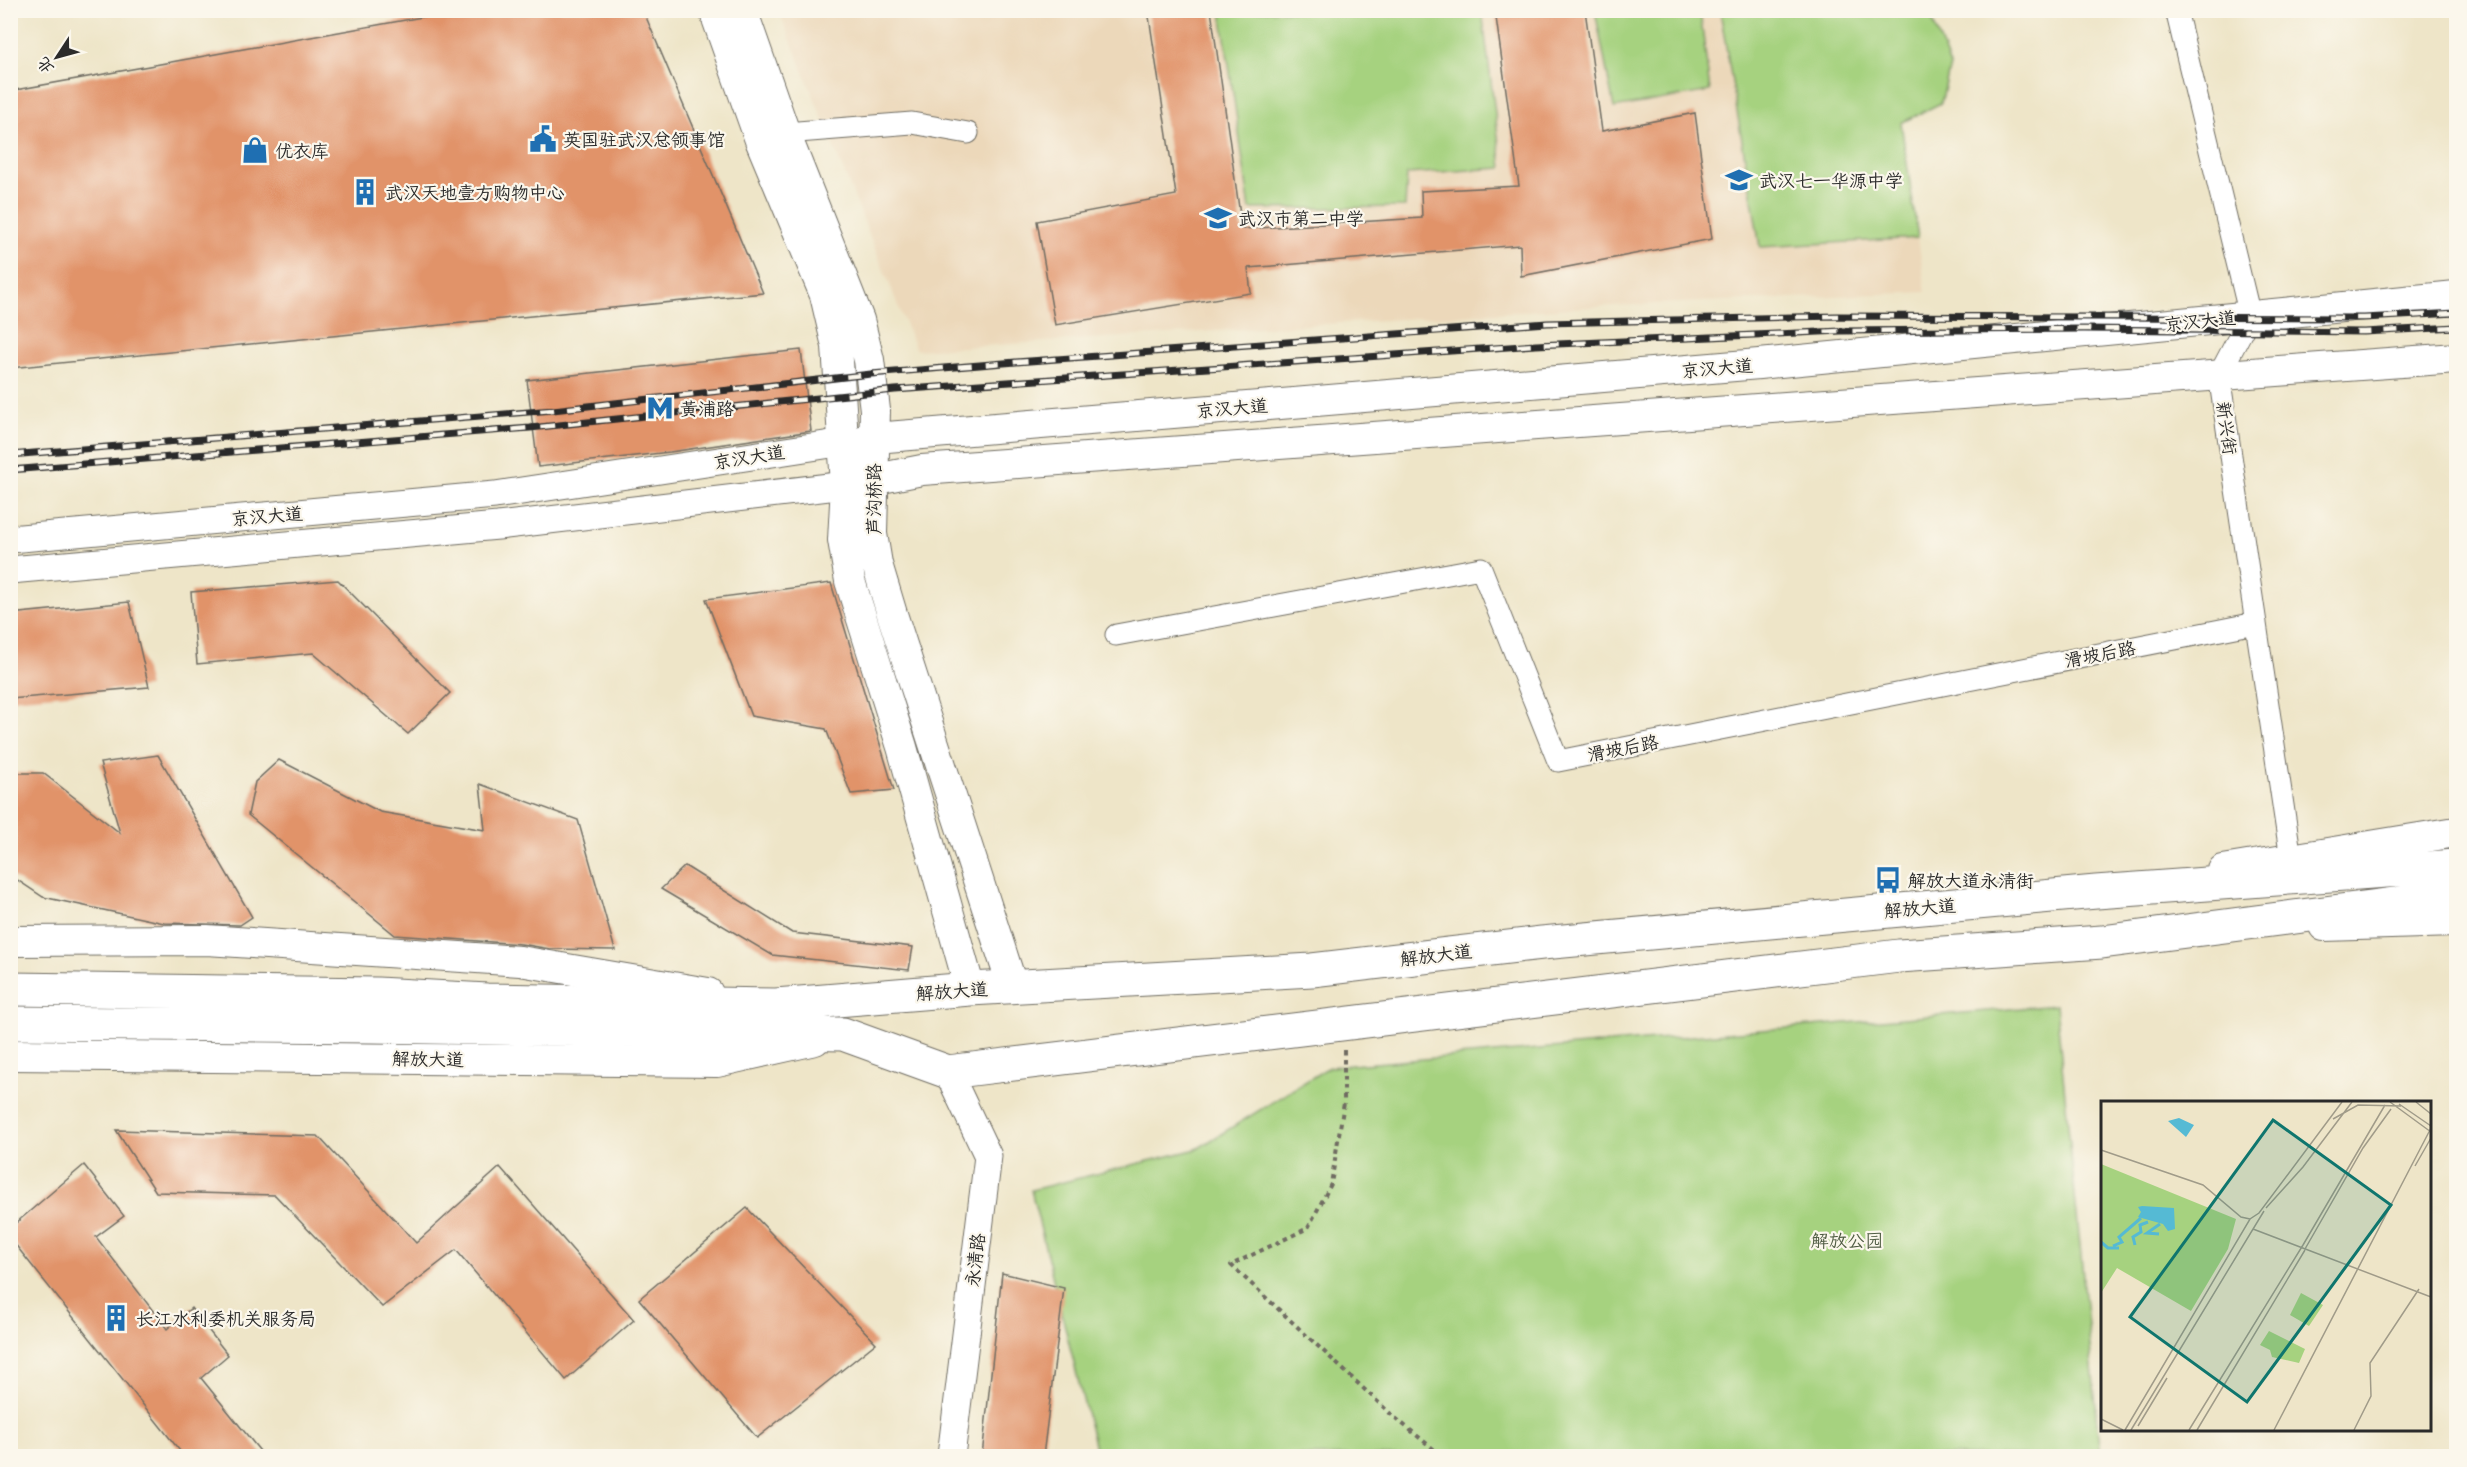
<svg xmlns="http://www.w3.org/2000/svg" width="2467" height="1467" font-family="'Patrick Hand','LXGW WenKai TC',sans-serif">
<rect width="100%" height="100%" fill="#fbf7ec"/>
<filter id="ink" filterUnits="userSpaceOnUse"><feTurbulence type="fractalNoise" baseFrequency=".0167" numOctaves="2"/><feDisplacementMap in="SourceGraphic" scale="12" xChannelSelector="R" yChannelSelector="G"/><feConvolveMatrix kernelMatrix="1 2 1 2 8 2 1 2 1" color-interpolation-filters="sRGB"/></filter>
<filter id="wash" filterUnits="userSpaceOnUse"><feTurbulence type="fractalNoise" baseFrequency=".008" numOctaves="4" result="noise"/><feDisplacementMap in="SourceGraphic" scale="24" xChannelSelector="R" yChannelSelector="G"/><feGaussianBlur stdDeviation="1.35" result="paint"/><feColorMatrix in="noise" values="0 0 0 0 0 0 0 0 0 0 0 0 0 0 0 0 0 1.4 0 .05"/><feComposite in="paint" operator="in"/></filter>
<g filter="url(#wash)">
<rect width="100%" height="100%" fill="#eee5c8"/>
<path fill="#ecd8ba" d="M779 11H1929L1950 66 1941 103 1901 123 1926 292 1589 307 916 350Z"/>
<path fill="#a6d27f" stroke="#687e55" stroke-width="1.5" d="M1221 11H1482L1502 168 1407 174 1405 207 1250 209Z
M1595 11H1700L1710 91 1614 108Z
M1720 11H1929L1950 66 1941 103 1901 123 1918 238 1760 247Z
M2056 1005 2101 1456H1097L1031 1190 1197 1149 1329 1067Z"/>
<g id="blocks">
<path fill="#e19369" d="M461 10H643L763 293 10 368V91Z
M1148 10H1211L1242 229 1422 218 1421 191 1519 186 1495 10H1585L1602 131 1695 113 1712 239 1521 276 1520 245 1248 268 1251 293 1055 325 1037 221 1176 195Z
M801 350 811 431 670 452 538 467 527 380Z
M338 580 450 693 408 734 313 653 197 664 191 592Z
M831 583 894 790 851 794 826 729 751 716 706 599Z
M129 602 149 687 10 699V614Z
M158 755 252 917 240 925 164 923 43 897 10 875V773H43L120 833 100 763Z
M279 760 380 812 485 830 480 784 578 820 615 950 550 949 521 944 395 935 248 815 255 782Z
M685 866 792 933 913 947 909 970 772 955 661 889Z
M116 1130 318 1136 416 1243 500 1167 634 1320 566 1380 456 1250 382 1307 275 1195 156 1192Z
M84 1165 124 1216 96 1237 167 1329 191 1308 228 1355 201 1378 264 1456H184L10 1238V1228Z
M747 1208 876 1343 757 1438 639 1299Z
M1002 1273 1064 1288 1043 1456H982Z"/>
</g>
</g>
<g filter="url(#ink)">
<use href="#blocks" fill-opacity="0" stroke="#6f6c62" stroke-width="1.5"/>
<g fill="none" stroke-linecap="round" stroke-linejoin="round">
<defs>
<path id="minor" d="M2176 10 2250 316 2219 375 2291 859
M785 133 912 123 968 133
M1116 635 1481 568 1558 761 2256 623"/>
<path id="tertiary" d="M10 539 495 495 864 439
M10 570 498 526 846 485
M948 1072 988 1156 951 1456"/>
<path id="secondary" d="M714 10 760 140 825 295 837 346 846 485 843 540 850 581 902 747 970 989
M742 10 785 133 859 320 869 360 875 410 872 534 877 564 892 614 1013 988
M875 438 1759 364 2456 296
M846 485 922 470 2456 358
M2223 870 2456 832
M2324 926 2456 922
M10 941 207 940 520 961 708 993
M10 1055 717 1062 815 1040"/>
<path id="primary" d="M10 989 377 994 487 1000 776 1005 970 989 1312 970 1542 943 2096 892 2456 866
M10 1023 373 1026 843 1034 948 1072 1899 956 2102 942 2456 896"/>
</defs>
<use href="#minor" stroke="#6f6c62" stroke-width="23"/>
<use href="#tertiary" stroke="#6f6c62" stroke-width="29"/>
<use href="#secondary" stroke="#6f6c62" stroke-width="32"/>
<use href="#primary" stroke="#6f6c62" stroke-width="35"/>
<path stroke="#6f6c62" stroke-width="4" stroke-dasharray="4.5 4.5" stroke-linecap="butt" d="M1344 1050V1103L1331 1184 1308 1228 1231 1265 1393 1416 1442 1456"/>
<use href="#minor" stroke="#fff" stroke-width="21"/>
<use href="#tertiary" stroke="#fff" stroke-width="27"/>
<use href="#secondary" stroke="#fff" stroke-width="30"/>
<use href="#primary" stroke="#fff" stroke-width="33"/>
<defs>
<path id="rail" d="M10 455 553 410 871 374 1016 362 1547 323 1837 316 2364 318 2456 313
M10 470 530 428 895 390 1536 345 1841 331 2084 329 2364 332 2456 327"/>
</defs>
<use href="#rail" stroke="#2b2b2b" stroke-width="7"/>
<use href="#rail" stroke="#fbf7ec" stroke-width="4.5" stroke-dasharray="14" stroke-linecap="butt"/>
</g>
</g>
<defs>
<symbol id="civic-bare" viewBox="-9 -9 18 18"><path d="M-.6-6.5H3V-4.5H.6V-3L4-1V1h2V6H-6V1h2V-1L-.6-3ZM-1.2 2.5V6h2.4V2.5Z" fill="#1f6fb2" stroke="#fbf7ec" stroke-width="2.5" paint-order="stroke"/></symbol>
<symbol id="shop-bare" viewBox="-9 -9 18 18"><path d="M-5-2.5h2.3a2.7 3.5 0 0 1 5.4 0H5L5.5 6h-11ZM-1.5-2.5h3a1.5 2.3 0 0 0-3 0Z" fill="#1f6fb2" stroke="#fbf7ec" stroke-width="2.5" paint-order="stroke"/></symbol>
<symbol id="school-bare" viewBox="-9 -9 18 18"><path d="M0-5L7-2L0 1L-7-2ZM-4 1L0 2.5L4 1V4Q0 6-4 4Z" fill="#1f6fb2" stroke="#fbf7ec" stroke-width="2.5" paint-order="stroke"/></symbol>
<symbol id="building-bare" viewBox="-9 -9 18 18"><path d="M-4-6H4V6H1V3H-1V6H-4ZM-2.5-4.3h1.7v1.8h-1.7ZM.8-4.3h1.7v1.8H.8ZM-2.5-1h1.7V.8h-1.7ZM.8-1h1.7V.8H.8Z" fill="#1f6fb2" stroke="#fbf7ec" stroke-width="2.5" paint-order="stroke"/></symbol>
<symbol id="metro-bare" viewBox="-9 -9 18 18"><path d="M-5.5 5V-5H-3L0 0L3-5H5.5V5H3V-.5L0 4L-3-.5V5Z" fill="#1f6fb2" stroke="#fbf7ec" stroke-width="2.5" paint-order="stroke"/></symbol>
<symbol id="bus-bare" viewBox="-9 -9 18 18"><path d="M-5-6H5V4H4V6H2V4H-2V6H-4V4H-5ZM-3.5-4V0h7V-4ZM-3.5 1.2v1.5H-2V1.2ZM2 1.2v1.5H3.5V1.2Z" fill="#1f6fb2" stroke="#fbf7ec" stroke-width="2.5" paint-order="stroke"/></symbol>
</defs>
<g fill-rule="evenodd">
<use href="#civic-bare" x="524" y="120" width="38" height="38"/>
<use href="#shop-bare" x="236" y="131" width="38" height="38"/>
<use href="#school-bare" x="1720" y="161" width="38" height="38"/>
<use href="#building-bare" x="346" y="173" width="38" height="38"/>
<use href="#school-bare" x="1199" y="199" width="38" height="38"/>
<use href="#metro-bare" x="641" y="389" width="38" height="38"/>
<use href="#bus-bare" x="1869" y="861" width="38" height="38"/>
<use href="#building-bare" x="97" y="1299" width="38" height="38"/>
</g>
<g text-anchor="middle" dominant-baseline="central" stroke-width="4.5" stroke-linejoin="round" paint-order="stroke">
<g font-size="18" fill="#2b2b2b" stroke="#fbf7ec" text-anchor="start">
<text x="563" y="139">英国驻武汉总领事馆</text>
<text x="275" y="150">优衣库</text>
<text x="1759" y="180">武汉七一华源中学</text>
<text x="385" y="192">武汉天地壹方购物中心</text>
<text x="1238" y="218">武汉市第二中学</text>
<text x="680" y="408">黄浦路</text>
<text x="1908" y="880">解放大道永清街</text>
<text x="136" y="1318">长江水利委机关服务局</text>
</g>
<g font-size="18" fill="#2b2b2b" stroke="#fbf7ec">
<text transform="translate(2200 321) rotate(-6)">京汉大道</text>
<text transform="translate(1717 368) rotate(-5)">京汉大道</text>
<text transform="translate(1232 408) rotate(-5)">京汉大道</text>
<text transform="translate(2227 428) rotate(82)">新兴街</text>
<text transform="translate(749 457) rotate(-9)">京汉大道</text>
<text transform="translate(873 499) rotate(-90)">芦沟桥路</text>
<text transform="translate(267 516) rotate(-5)">京汉大道</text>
<text transform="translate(2100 654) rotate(-11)">滑坡后路</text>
<text transform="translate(1623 748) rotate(-11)">滑坡后路</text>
<text transform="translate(1920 908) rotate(-5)">解放大道</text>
<text transform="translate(1436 955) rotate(-7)">解放大道</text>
<text transform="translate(952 991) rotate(-4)">解放大道</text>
<text transform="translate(428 1059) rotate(1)">解放大道</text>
<text transform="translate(975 1260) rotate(-83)">永清路</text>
</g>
<g font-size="18" fill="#505d44" stroke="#fbf7ec">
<text x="1847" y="1240">解放公园</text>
</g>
</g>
<g transform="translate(2101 1101)">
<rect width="330" height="330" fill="#eee5c8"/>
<path d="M0 63 135 118 127 148 90 210 16 167 0 192ZM200 192 222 204 208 225 189 214ZM168 230 204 248 198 262 171 256 169 249 159 244Z" fill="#a6d27f"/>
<path d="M78 17 93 24 85 36 67 20ZM41 105 73 107 74 128 67 130 62 123 37 116 40 111 37 106Z" fill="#55bad4"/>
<path fill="none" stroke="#55bad4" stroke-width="3" d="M58 133 46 132 59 123M0 141 7 147H18M34 144 32 136 40 131 39 124 47 121M12 145 21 141 18 136 40 117"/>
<path fill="none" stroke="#a09b89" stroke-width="1.5" d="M289 1 330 31M315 1 330 13M298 3 330 25M232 18 257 4 300 5M0 49 102 84 140 116 149 118M314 65 330 37M165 107 202 66 251 1M152 128 330 196M202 144 284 4M204 148 262 47 290 8M0 318 22 329M37 325 66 277M24 329 149 118 158 112 241 1M30 329 163 110M88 329 202 144M96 329 204 149M173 329 330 27M253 329 270 295 269 262 318 188"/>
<path fill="#0f766e" fill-opacity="0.15" stroke="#0f766e" stroke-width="3" d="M172 19 290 104 146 301 29 216Z"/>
<rect width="330" height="330" fill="none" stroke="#2b2b2b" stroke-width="3"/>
</g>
<rect width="2467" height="1467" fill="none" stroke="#fbf7ec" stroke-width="36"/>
<g transform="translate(57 57) rotate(234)" stroke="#fbf7ec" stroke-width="4.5" paint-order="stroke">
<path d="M0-4.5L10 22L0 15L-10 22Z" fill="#2b2b2b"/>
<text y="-9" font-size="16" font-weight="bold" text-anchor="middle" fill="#2b2b2b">北</text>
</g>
</svg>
